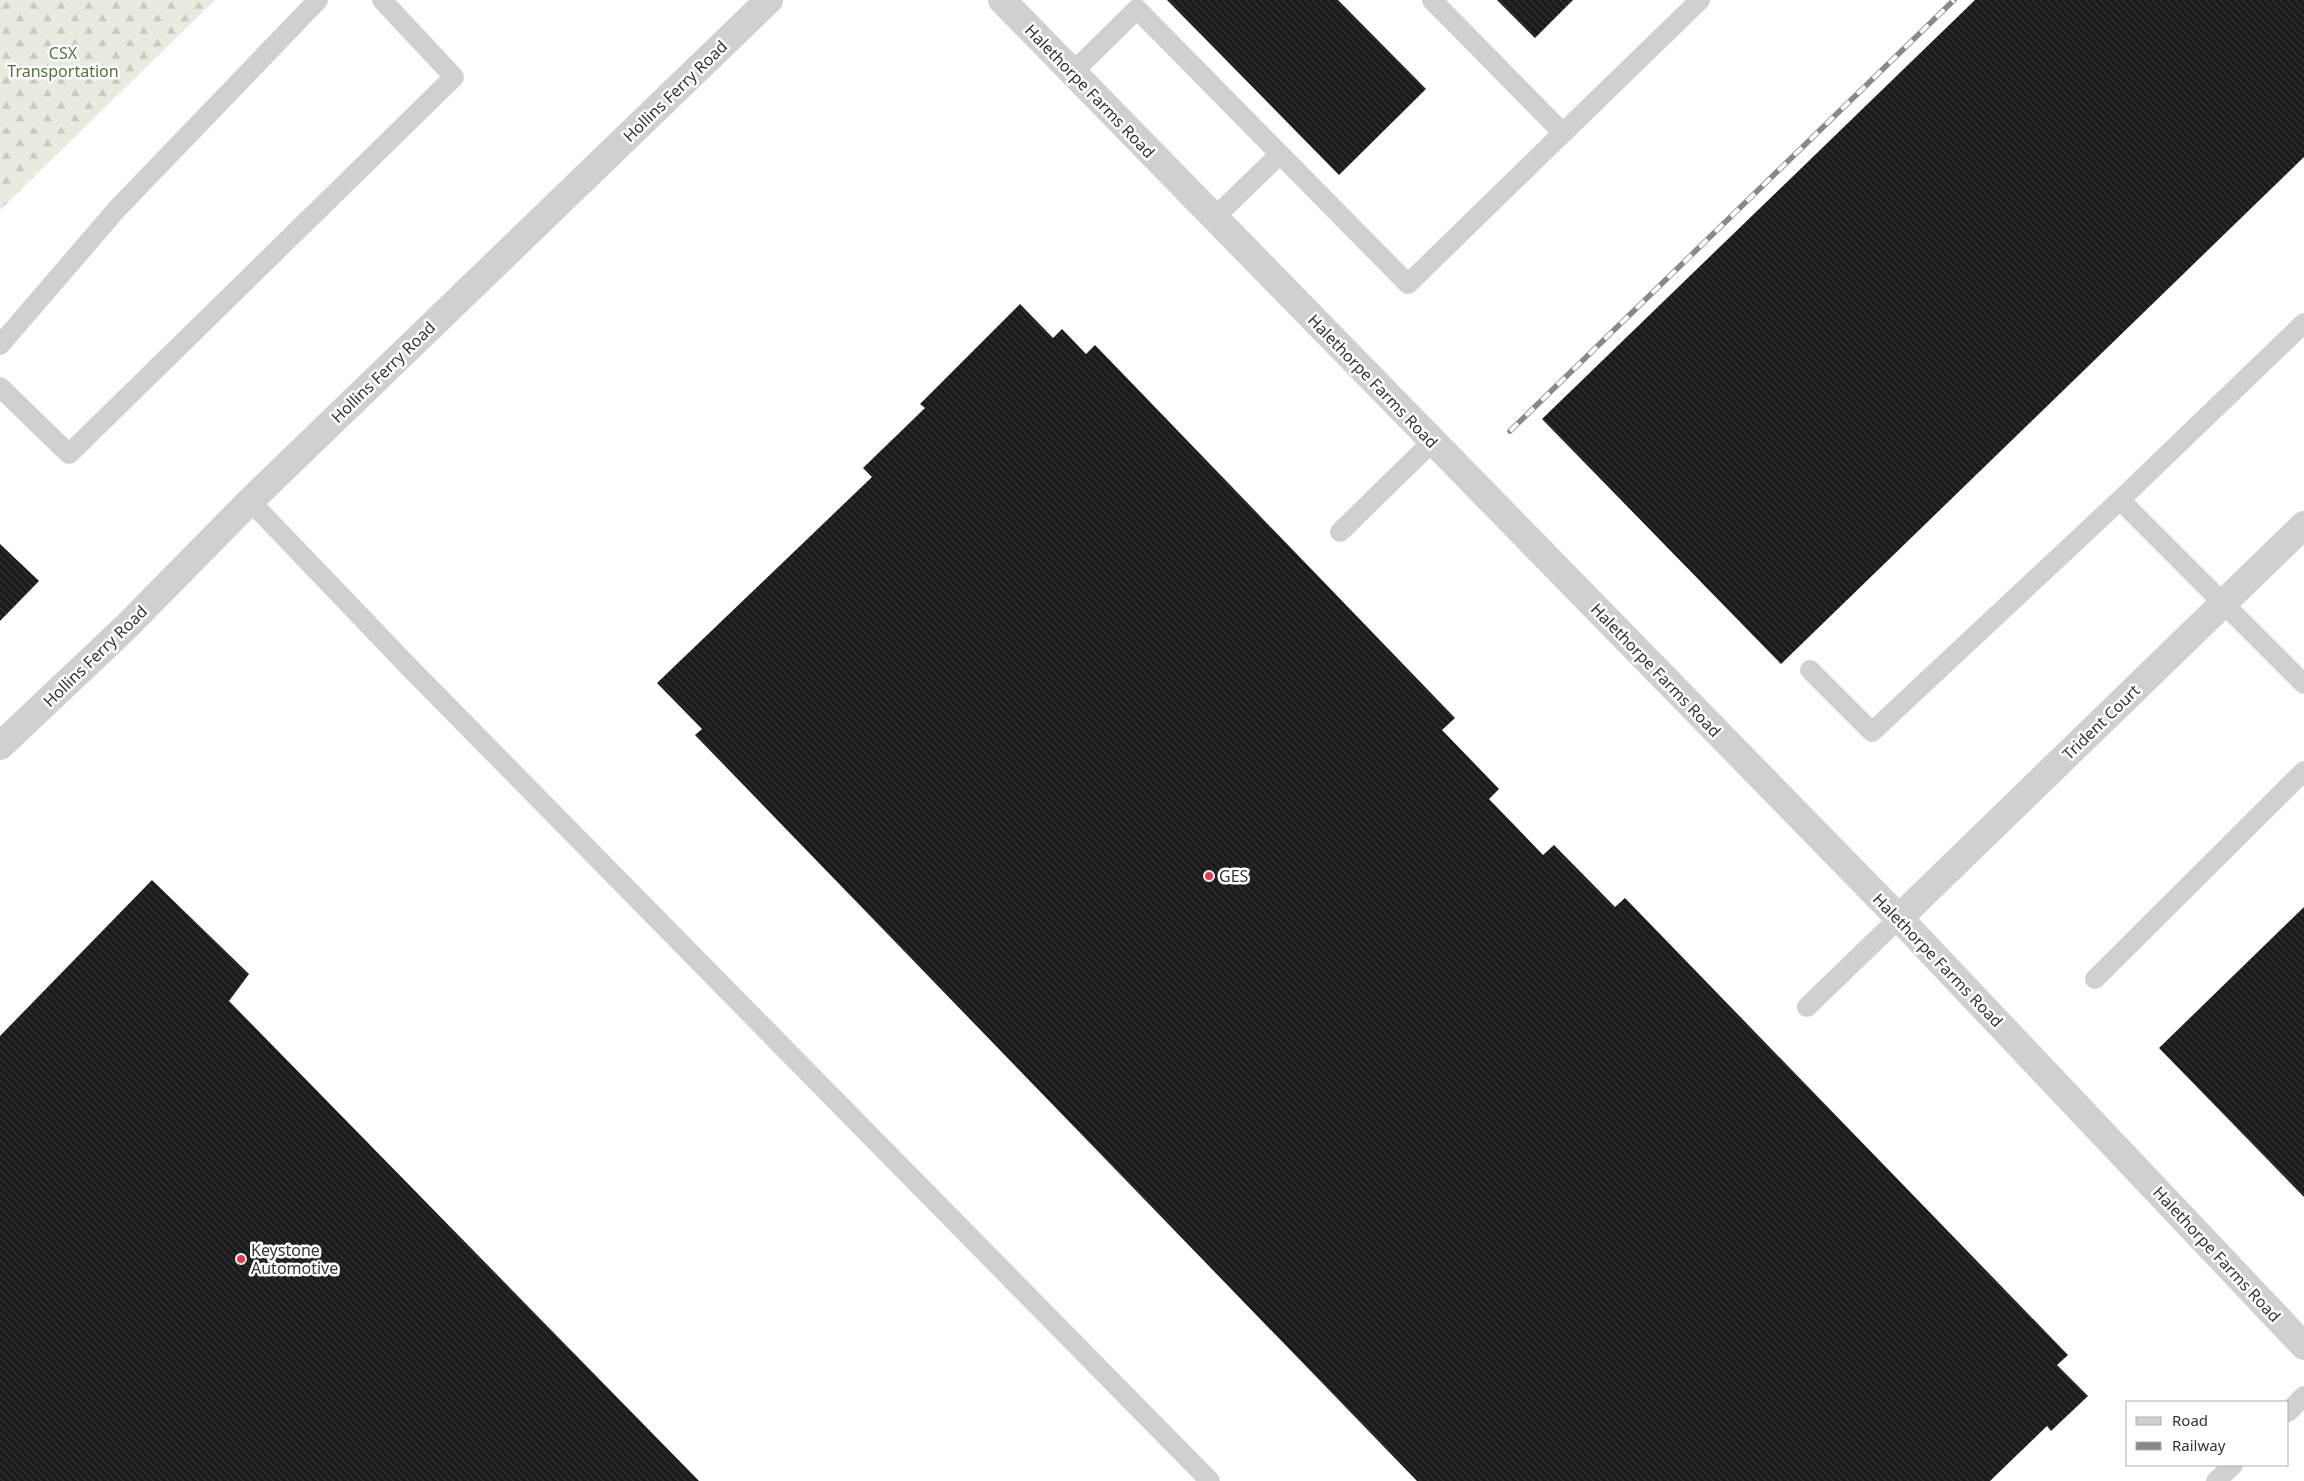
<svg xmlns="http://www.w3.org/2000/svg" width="2304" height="1481" font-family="'Noto Sans',sans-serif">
<defs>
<pattern id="forest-firs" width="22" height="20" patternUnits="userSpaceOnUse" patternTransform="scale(1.25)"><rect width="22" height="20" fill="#e6ecdf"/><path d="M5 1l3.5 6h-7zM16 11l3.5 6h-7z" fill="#c6cbc0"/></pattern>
<pattern id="building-back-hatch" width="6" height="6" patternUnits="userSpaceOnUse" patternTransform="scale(1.25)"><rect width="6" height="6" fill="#1a1a1a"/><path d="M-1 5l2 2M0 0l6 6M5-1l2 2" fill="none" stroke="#333"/></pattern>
</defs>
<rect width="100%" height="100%" fill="#fff"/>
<path fill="url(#forest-firs)" d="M0 0H215L0 210Z"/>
<path fill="url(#building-back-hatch)" d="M1167 0H1338L1426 89 1339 175Z
M1497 0H1573L1535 38Z
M1975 0H2304V157L1781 664 1542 419Z
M1020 304 1053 338 1062 329 1086 354 1095 345 1455 718 1442 730 1499 789 1489 799 1543 855 1554 845 1615 907 1625 898 2068 1355 2057 1365 2088 1396 2051 1431 2047 1426 1990 1481H1417L695 735 702 729 657 683 872 477 863 468 925 408 920 404Z
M0 544 39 581 0 621Z
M152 880 249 974 229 1001 699 1481H0V1036Z
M2304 907V1197L2159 1048Z"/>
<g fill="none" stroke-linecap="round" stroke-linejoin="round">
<path stroke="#d0d0d0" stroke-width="20" d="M1072 73 1137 9 1408 284 1563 133 1432 0
M1563 133 1700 0
M1214 218 1280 154
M0 345 117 209 318 0
M0 387 69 454 454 77 382 0
M2120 500 2304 684
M250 501 412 670 1210 1481
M1340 532 1432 442
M1810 670 1872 732 2120 500 2304 323
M2095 979 2304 771
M1807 1007 1899 918
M2288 1412 2304 1396
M2216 1481 2233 1465"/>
<path stroke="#d0d0d0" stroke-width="28" d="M1002 0 1899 918 2304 1346
M0 746 126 627 250 501 769 0
M1899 918 2304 525"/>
<defs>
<path id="rail" d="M1510 431 1954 0"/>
</defs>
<use href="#rail" stroke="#888" stroke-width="5.5"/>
<use href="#rail" stroke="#fff" stroke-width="4" stroke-dasharray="11" stroke-linecap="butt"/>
</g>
<g fill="#e63946" stroke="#fff" stroke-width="2">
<circle cx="1209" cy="876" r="5"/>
<circle cx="241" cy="1259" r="5"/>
</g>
<g text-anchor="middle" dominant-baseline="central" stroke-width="5" stroke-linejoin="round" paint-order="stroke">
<g font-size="16" fill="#56703f" stroke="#fff">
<text x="63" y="53">CSX<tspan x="63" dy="18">Transportation</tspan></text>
</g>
<g font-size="16" fill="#333" stroke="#fff">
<text transform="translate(675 91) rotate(-44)">Hollins Ferry Road</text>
<text transform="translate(1090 91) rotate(46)">Halethorpe Farms Road</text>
<text transform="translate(383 372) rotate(-44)">Hollins Ferry Road</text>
<text transform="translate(1373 381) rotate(46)">Halethorpe Farms Road</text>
<text transform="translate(95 656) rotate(-44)">Hollins Ferry Road</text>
<text transform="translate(1656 670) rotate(46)">Halethorpe Farms Road</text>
<text transform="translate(2101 722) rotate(-44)">Trident Court</text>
<text transform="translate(1938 960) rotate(46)">Halethorpe Farms Road</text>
<text transform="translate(2217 1254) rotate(47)">Halethorpe Farms Road</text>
</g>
<g font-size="16" fill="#333" stroke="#fff" text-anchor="start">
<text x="1219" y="876">GES</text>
<text x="251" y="1250">Keystone<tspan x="251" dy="18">Automotive</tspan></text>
</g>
</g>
<rect x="2126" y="1401" width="162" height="65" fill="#ffffff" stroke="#adadad"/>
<rect x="2136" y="1417" width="25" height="8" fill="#d0d0d0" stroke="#adadad"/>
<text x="2172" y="1426" font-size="15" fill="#333333">Road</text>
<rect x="2136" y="1442" width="25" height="8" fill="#888888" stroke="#adadad"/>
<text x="2172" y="1451" font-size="15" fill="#333333">Railway</text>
</svg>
